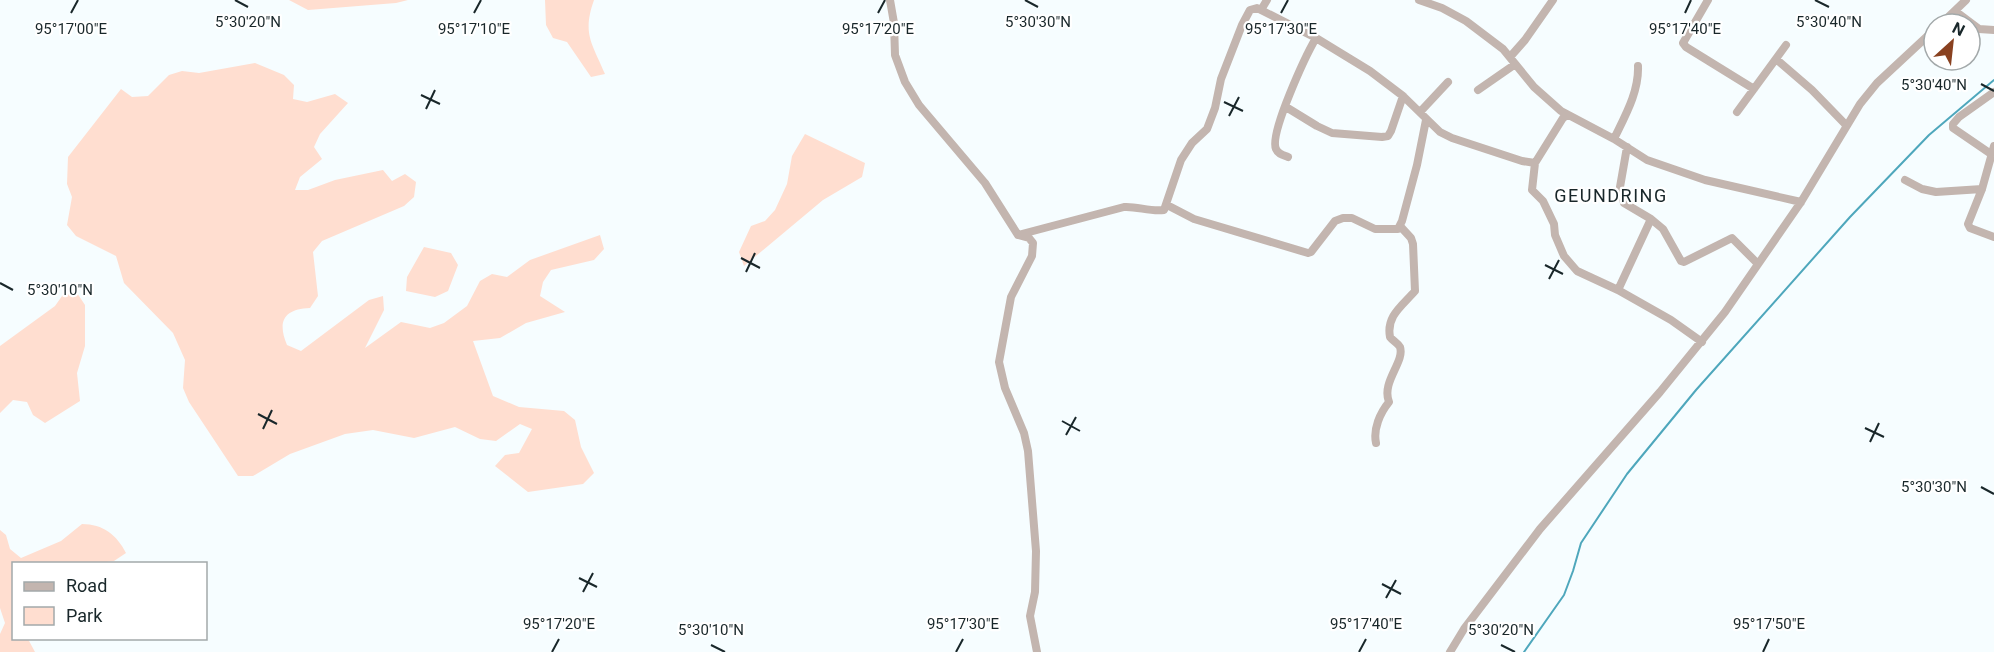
<svg xmlns="http://www.w3.org/2000/svg" width="1994" height="652" font-family="Roboto,sans-serif">
<rect width="100%" height="100%" fill="#f6fdff"/>
<path fill="#ffded0" d="M289 0H408L396 3 308 10Z
M545 0H594C582 34 592 43 605 74L591 77 567 42 553 38 546 25Z
M255 63 284 75 294 85 293 99 307 102 335 94 348 103 320 134 314 147 322 159 300 177 295 190H308L335 180 383 170 392 181 405 174 416 182 414 197 404 206 322 241 313 252 318 296 310 308C284 309 277 321 287 345L301 351 369 300 383 296 384 310 365 348 401 322 430 328 444 323 467 306 480 281 492 274 507 277 530 260 600 235 604 249 594 260 551 270 543 282 540 296 565 312 526 323 500 338 473 341 493 396 519 407 564 411 575 420 581 447 594 473 583 484 528 492 495 466 505 455 519 453 532 429 520 424 496 441 480 439 455 427 414 438 373 430 345 434 290 454 253 476H238L189 402 183 388 185 360 173 333 124 283 116 256 76 236 67 225 72 197 67 184 68 157 121 89 132 97 148 96 169 75 182 71 199 73Z
M805 134 865 163 862 177 823 200 744 266 739 252 751 226 765 221 775 210 787 184 792 156Z
M424 247 451 253 458 265 448 291 435 297 406 291 407 277Z
M67 289 77 293 85 305V346L77 373 80 401 45 423 33 415 27 402 13 400 0 413V346L55 306Z
M82 524C103 524 117 535 126 553L114 561 99 563 14 564V638L28 639 35 652H0V634L5 623 0 608V530L6 535 10 549 21 558 61 541Z"/>
<g fill="none" stroke-linecap="round" stroke-linejoin="round">
<path stroke="#4ea7bc" stroke-width="2" d="M1524 652 1564 595 1573 571 1581 543 1627 474 1696 390 1850 217 1929 135 1994 80"/>
<path stroke="#c3b5af" stroke-width="8" d="M890 0 894 23 895 55 905 82 919 105 985 183 1018 235 1029 238 1033 243 1032 256 1011 297 999 362 1005 388 1024 433 1028 451 1036 551 1035 592 1030 616 1037 652
M1419 0 1442 8 1466 21 1503 49 1534 87 1561 111 1614 139 1647 160 1705 180 1801 202
M1708 0 1683 43 1686 47 1754 89
M1261 10 1267 0
M1955 11 1979 29 1994 30
M1941 24 1966 0
M1510 57 1525 40 1553 0
M1776 59 1812 90 1846 125
M1478 90 1514 65
M1286 107 1317 126 1332 133 1382 137 1388 136 1391 131 1403 96
M1420 112 1448 82
M1737 112 1786 45
M1614 139C1625 116 1639 92 1638 66
M1994 146 1982 189 1968 224 1970 228 1994 237
M1991 154 1953 128V124L1959 117 1994 92
M1288 157C1283 155 1278 154 1276 149 1269 134 1306 55 1316 38
M1535 163 1563 118 1567 115
M1905 180 1922 189 1936 192 1982 189
M1167 205 1194 219 1308 253 1311 252 1335 221 1343 218H1352L1375 229H1398L1402 221 1417 165 1426 120
M1651 219 1663 229 1681 261 1684 262 1732 238 1758 264
M1018 235 1124 207C1137 206 1150 212 1164 210L1181 160 1192 143 1207 129 1215 108 1221 79 1242 25 1250 10 1257 8 1316 38 1370 71 1403 96 1440 132 1452 138 1522 161 1535 163 1532 190 1543 201 1554 224 1555 235 1564 256 1577 271 1618 290 1671 320 1702 342
M1618 290 1651 219 1624 203 1620 187 1627 147
M1376 443C1373 429 1380 413 1389 402 1381 382 1405 362 1400 347 1398 343 1393 341 1390 337 1386 316 1402 306 1415 291L1413 244 1411 238 1400 226
M1450 652 1464 629 1540 529 1660 392 1725 312 1801 202 1860 104 1877 83 1934 30"/>
</g>
<path fill="none" stroke="#19272a" stroke-width="2" d="M235 0 248 7M1025 0 1038 7M1815 0 1829 7M71 13 78 0M474 13 481 0M878 13 885 0M1281 13 1288 0M1685 13 1691 0M1981 84 1994 91M421 95 440 104M1224 102 1243 111M426 109 435 90M1229 116 1239 97M741 258 760 268M1545 265 1563 274M746 272 755 253M1549 279 1559 260M0 283 13 290M258 414 277 424M1062 421 1080 431M1865 428 1884 437M263 429 272 410M1066 435 1076 417M1870 442 1879 423M1981 487 1994 494M579 578 597 587M1382 584 1401 594M583 592 593 573M1386 598 1396 580M711 645 725 652M1501 645 1515 652M552 652 559 639M956 652 963 639M1359 652 1366 639M1763 652 1769 639"/>
<g text-anchor="middle" dominant-baseline="central" stroke-width="4.5" stroke-linejoin="round" paint-order="stroke">
<g font-size="18" letter-spacing="1.5" fill="#19272a" stroke="#fff">
<text x="1611" y="195">GEUNDRING</text>
</g>
</g>
<g font-size="15" text-anchor="middle" fill="#19272a" stroke="#fff" stroke-width="4.5" stroke-linejoin="round" paint-order="stroke">
<text x="248" y="27">5°30'20"N</text>
<text x="1038" y="27">5°30'30"N</text>
<text x="1829" y="27">5°30'40"N</text>
<text x="71" y="34">95°17'00"E</text>
<text x="474" y="34">95°17'10"E</text>
<text x="878" y="34">95°17'20"E</text>
<text x="1281" y="34">95°17'30"E</text>
<text x="1685" y="34">95°17'40"E</text>
<text x="1934" y="90">5°30'40"N</text>
<text x="60" y="295">5°30'10"N</text>
<text x="1934" y="492">5°30'30"N</text>
<text x="559" y="629">95°17'20"E</text>
<text x="963" y="629">95°17'30"E</text>
<text x="1366" y="629">95°17'40"E</text>
<text x="1769" y="629">95°17'50"E</text>
<text x="711" y="635">5°30'10"N</text>
<text x="1501" y="635">5°30'20"N</text>
</g>
<rect x="12" y="562" width="195" height="78" fill="#ffffff" stroke="#a3a9aa" stroke-width="1.5"/>
<rect x="24" y="582" width="30" height="9" fill="#c3b5af" stroke="#a3a9aa" stroke-width="1.5"/>
<text x="66" y="592" font-size="18" fill="#19272a">Road</text>
<rect x="24" y="607" width="30" height="18" fill="#ffded0" stroke="#a3a9aa" stroke-width="1.5"/>
<text x="66" y="622" font-size="18" fill="#19272a">Park</text>
<g transform="translate(1952 42) rotate(27)"><circle r="28" fill="#ffffff" stroke="#a3a9aa" stroke-width="1.5"/>
<path d="M0-4.5L10 22L0 15L-10 22Z" fill="#894120"/>
<text y="-9" font-size="16" font-weight="bold" text-anchor="middle" fill="#19272a">N</text>
</g>
</svg>
